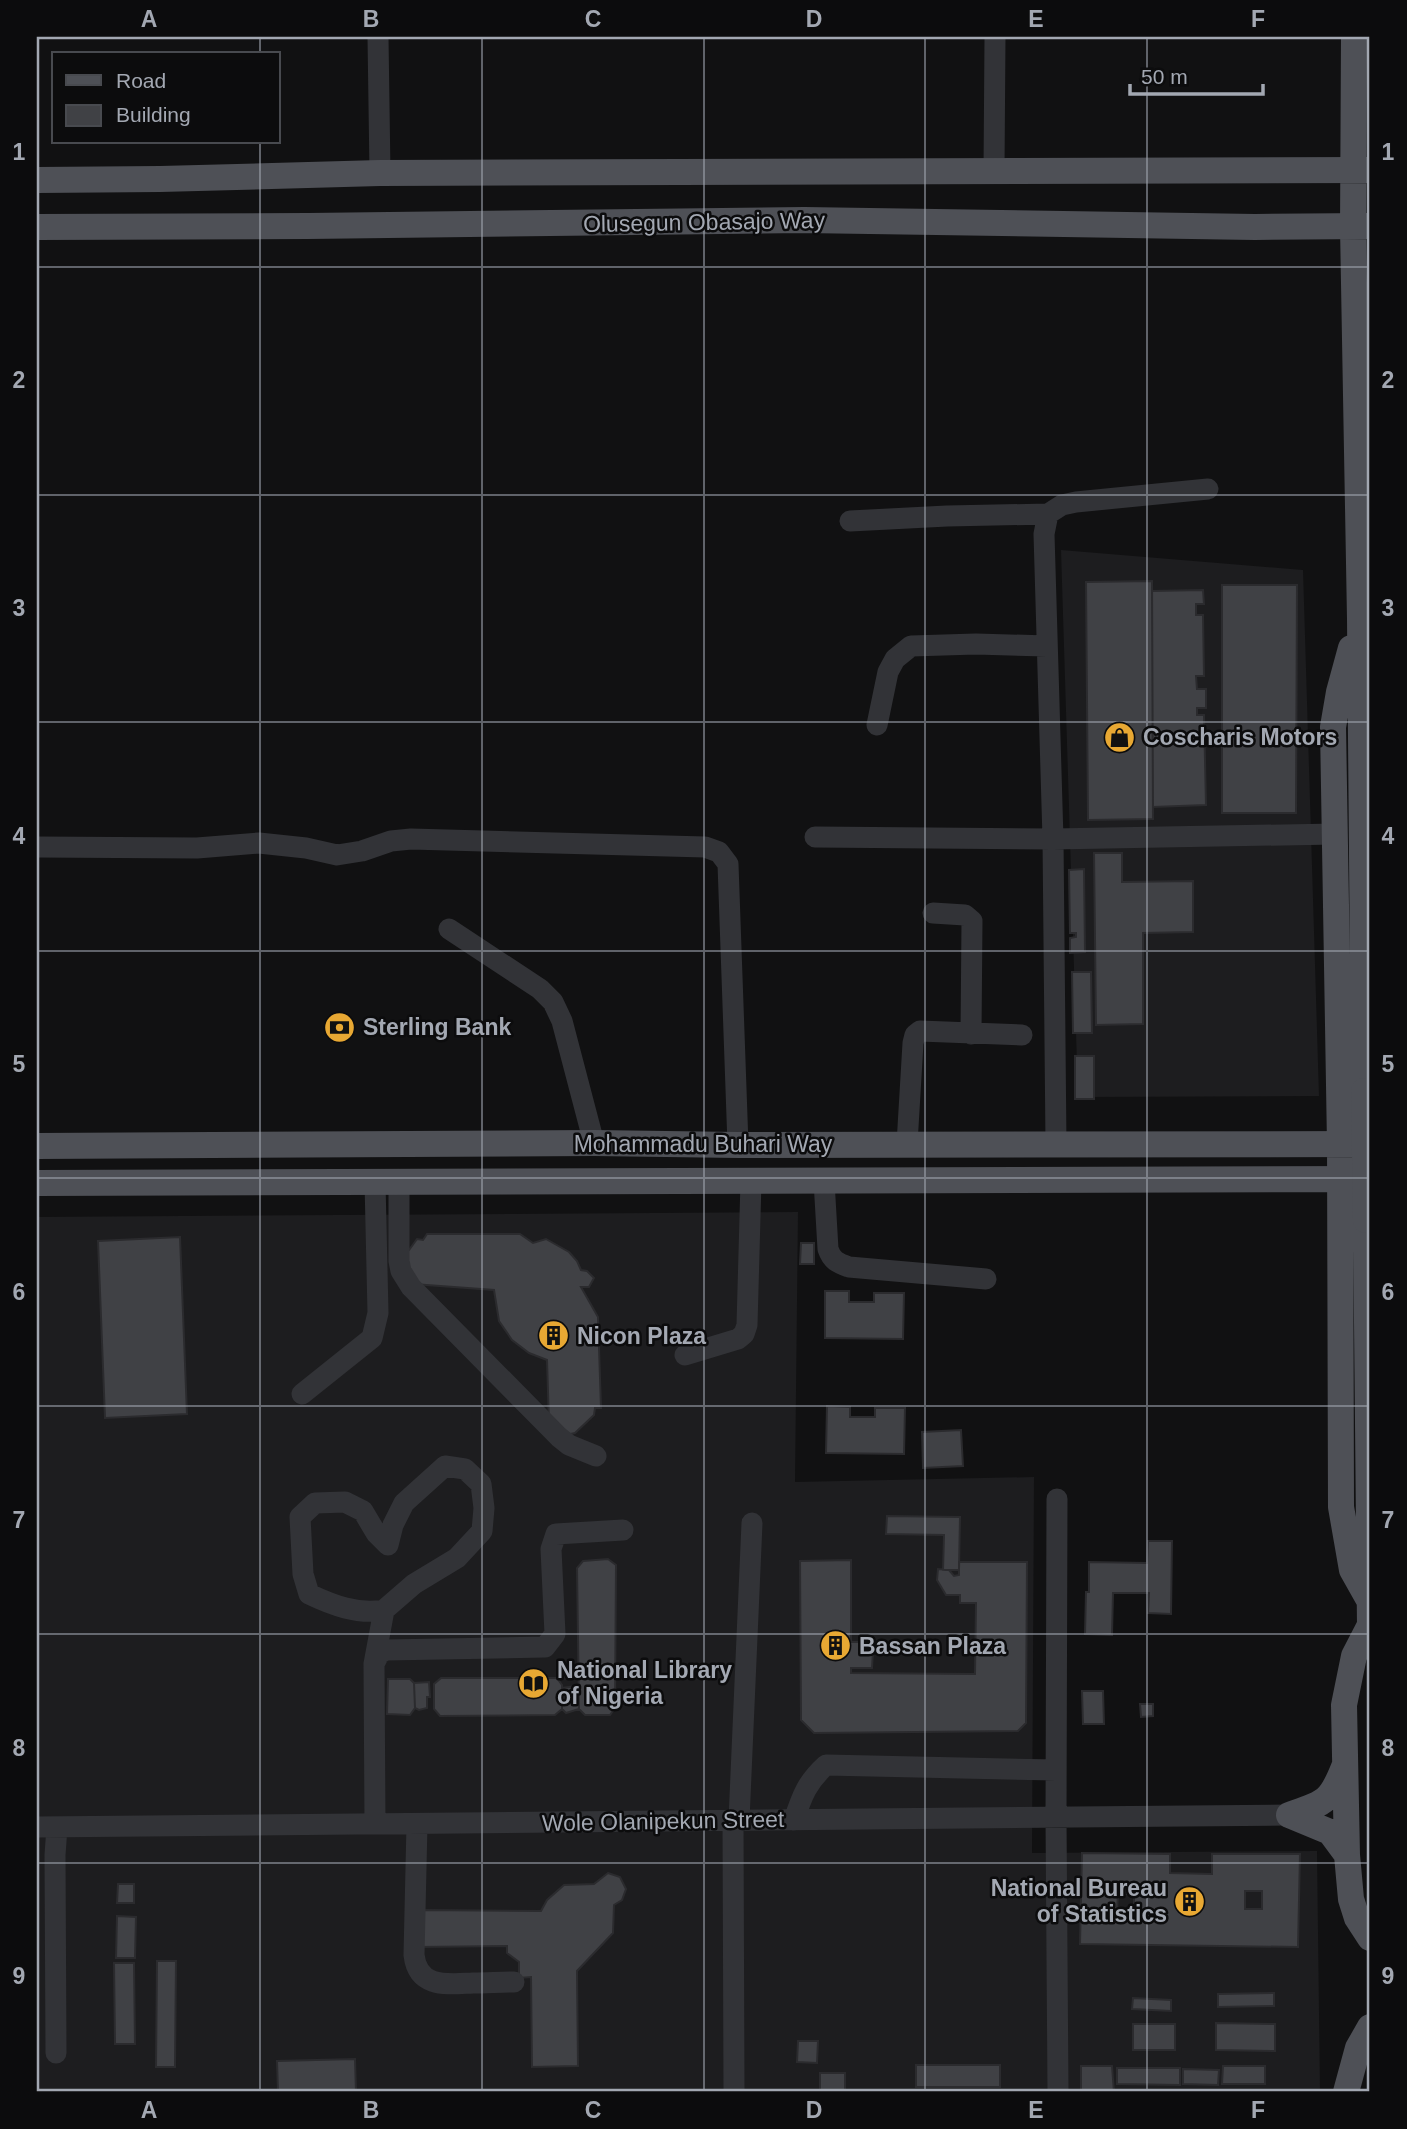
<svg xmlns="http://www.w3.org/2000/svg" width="1407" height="2129" font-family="Arial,sans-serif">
<rect width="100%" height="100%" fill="#111112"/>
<path fill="#1d1d1f" d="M1061 550 1303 570 1319 1096 1078 1097Z
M798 1212 795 1482 1034 1477 1032 1853 1317 1851 1320 2092H37V1217Z"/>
<path fill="#404145" stroke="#2b2b2e" stroke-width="2" fill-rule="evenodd" d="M1152 581 1153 819 1088 820 1086 582Z
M1222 585H1297L1296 813H1222Z
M1203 590 1204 604H1196V615H1203L1204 676H1196L1197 689H1206V708H1197V715H1204L1206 805 1153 807 1152 591Z
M1094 853H1122V882L1193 881V932L1143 933V1024L1096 1025Z
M1084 869 1085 952 1070 953V938L1076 937V933H1070L1069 870Z
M1072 972H1091L1092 1033H1073Z
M1075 1056H1094V1099H1075Z
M427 1234H520L533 1243 546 1239 569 1252 577 1261 581 1270 587 1271 594 1278 589 1287H581L598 1317 601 1408H595L594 1415 575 1433 566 1435 549 1424 547 1360 529 1353 512 1340 499 1321 494 1290 413 1284 403 1254 409 1250 417 1239 423 1240Z
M180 1237 187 1414 105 1418 98 1241Z
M801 1243H814V1264H800Z
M825 1291H849V1302H874V1293H904L903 1339 825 1338Z
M827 1406 850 1407V1417H875V1408H905L904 1454 826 1453Z
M961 1430 963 1466 923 1468 922 1432Z
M887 1516 960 1517 959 1570H943L944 1535 886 1534Z
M1148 1541H1172L1171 1614 1148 1613 1149 1593H1113L1112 1635 1085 1634 1086 1592H1089V1562L1147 1563Z
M608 1559 616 1565 615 1708 610 1715H585L579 1709 577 1568 583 1561Z
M851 1560V1642H868L873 1651 872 1668H851V1673L975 1674 976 1603H960V1595H946L937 1580 938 1569 949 1570 954 1576 959 1575V1562H1027L1026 1723 1018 1731 814 1733 801 1720 800 1561Z
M441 1678H557L562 1685V1709L555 1715 440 1716 434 1709V1684Z
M388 1679H410L414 1683 415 1708 410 1715 387 1714Z
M429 1682 430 1697H427V1708L419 1710 415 1708 414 1683Z
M578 1686 579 1709 566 1713 562 1709V1688Z
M1082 1691H1103L1104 1724H1083Z
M1140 1704H1153V1716L1141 1717Z
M1082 1853 1170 1854V1873L1212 1874V1854H1300L1298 1947 1080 1944ZM1245 1891H1262V1909H1245ZM1118 1894H1134V1911H1117Z
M608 1873 620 1877 626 1889 622 1900 614 1905 613 1933 577 1971 578 2066 532 2067 531 1977 519 1978V1962L507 1953V1946L417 1947 418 1910 541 1911 547 1900 564 1885 594 1884Z
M118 1884H134V1903H117Z
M117 1916 136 1917 135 1958H116Z
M157 1961H176L175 2067H156Z
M114 1963H134L135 2044H115Z
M1274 1993V2006L1218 2007V1994Z
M1133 1998 1171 2000V2011L1132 2009Z
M1216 2023 1275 2024V2051L1216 2050Z
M1133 2024H1175V2050H1133Z
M798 2041H818L817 2063 797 2062Z
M355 2059 356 2092H278L277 2061Z
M916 2065H1000V2087H916Z
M1081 2066H1112L1114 2092H1081Z
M1223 2066H1265V2084H1222Z
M1117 2068H1180V2085L1117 2084Z
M1183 2069 1219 2070 1218 2085 1183 2084Z
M820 2073H845V2092H820Z"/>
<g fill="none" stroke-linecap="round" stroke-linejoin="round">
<path stroke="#323337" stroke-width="21" d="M378 37 380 173
M994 170 995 37
M850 521 947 516 1048 514
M877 725 888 672 895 659 911 646 976 644 1047 646
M815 837 1053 839 1044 534 1048 514 1062 505 1076 502 1208 489
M37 847 197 848 259 843 306 848 337 855 362 851 391 841 411 839 705 847 719 852 728 864 738 1145
M933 913 965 915 972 921 971 1034
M449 929 540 989 553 1002 562 1021 594 1143
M907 1144 913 1043 915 1035 920 1031 1022 1035
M1056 1144 1053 839 1335 834
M824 1181 828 1249C832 1261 838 1263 849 1267L986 1279
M399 1182V1261L401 1271 411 1287 559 1437 569 1445 596 1456
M685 1355 738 1339 744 1334 747 1325 751 1181
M302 1394 372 1338 378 1313 375 1182
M1057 1499 1056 1818 1058 2092
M374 1664 384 1610C358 1615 332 1605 309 1594L303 1574 300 1517 315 1503 345 1502 363 1511 376 1533 388 1545 393 1525 404 1503 445 1466 465 1469 481 1484 484 1508 482 1531 457 1558 414 1584 384 1610
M733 1820 734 2092
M739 1820 752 1523
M794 1820C802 1796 807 1782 826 1765L1056 1770
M375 1824 374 1664 379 1654 386 1650 545 1647 555 1634 551 1549 556 1534 623 1530
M417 1824 414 1955C418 1989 448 1984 473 1983 487 1983 500 1982 514 1982
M37 1827 1289 1815
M56 2053 55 1855 57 1827"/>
<path stroke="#4e5056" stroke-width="26" d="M1354 37 1353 227 1360 619 1364 1091
M37 180 160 179 380 173 1370 170
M37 227 308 226 804 220 1255 227 1370 226
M1351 648 1339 692 1333 727 1340 1144 1341 1507 1352 1570 1370 1602
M37 1146 594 1143 738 1145 1370 1144
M37 1183 1370 1179
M1370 1199 1366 1220 1370 1627
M1370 1625 1354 1656 1344 1705 1347 1855 1351 1899 1357 1918 1370 1938
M1289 1815C1324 1803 1330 1803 1344 1767
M1289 1815 1330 1832 1347 1855
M1346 2092 1358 2048 1370 2027"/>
<path stroke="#4e5056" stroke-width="26" d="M1364 1091 1366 1220"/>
</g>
<path fill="none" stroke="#a3a8b2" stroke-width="2" stroke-opacity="0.55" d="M260 37V54M482 37V2092M704 37V2092M925 37V2092M1147 37V2092M260 142V2092M37 267H1370M37 495H1370M37 722H1370M37 951H1370M37 1178H1370M37 1406H1370M37 1634H1370M37 1863H1370"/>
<defs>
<symbol id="shop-disc" viewBox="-11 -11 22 22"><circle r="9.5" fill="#e8a833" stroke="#0c0c0d"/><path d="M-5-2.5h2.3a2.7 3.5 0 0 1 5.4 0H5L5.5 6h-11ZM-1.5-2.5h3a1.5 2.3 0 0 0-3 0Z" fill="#111"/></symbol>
<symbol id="bank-disc" viewBox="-11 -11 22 22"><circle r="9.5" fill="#e8a833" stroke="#0c0c0d"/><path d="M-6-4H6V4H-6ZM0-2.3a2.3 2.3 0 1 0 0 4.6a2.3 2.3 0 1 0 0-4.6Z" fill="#111"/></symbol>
<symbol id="building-disc" viewBox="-11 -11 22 22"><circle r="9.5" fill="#e8a833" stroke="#0c0c0d"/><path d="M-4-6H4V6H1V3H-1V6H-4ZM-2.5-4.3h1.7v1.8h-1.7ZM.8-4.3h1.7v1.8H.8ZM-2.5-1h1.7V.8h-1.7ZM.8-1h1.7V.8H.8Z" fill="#111"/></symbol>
<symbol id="library-disc" viewBox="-11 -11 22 22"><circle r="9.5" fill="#e8a833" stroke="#0c0c0d"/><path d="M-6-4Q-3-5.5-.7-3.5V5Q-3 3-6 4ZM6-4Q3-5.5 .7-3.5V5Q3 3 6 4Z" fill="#111"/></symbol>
</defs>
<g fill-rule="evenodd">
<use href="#shop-disc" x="1102" y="720" width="35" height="35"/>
<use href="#bank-disc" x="322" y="1010" width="35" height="35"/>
<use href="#building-disc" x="536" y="1318" width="35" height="35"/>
<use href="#building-disc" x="818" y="1628" width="35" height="35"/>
<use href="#library-disc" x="516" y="1666" width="35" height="35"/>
<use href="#building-disc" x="1172" y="1884" width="35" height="35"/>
</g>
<g text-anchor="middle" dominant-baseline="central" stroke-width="5" stroke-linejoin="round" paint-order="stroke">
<g font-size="23" fill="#a3a8b2" stroke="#0c0c0d">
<text transform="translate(704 222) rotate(-1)">Olusegun Obasajo Way</text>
<text x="703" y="1144">Mohammadu Buhari Way</text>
<text transform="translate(663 1821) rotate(-1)">Wole Olanipekun Street</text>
</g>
<g font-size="23" font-weight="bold" fill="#a3a8b2" stroke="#0c0c0d" text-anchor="start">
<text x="1143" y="737">Coscharis Motors</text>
<text x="363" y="1027">Sterling Bank</text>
<text x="577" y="1336">Nicon Plaza</text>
<text x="859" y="1646">Bassan Plaza</text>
<text x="557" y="1670">National Library<tspan x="557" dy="26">of Nigeria</tspan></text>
<text x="1167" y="1888" text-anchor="end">National Bureau<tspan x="1167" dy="26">of Statistics</tspan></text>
</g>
</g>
<rect width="1407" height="2129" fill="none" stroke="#0c0c0d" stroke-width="77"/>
<rect x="52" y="52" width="228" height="91" fill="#0c0c0d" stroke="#484a4f" stroke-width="2"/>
<rect x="66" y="75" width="35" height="10" fill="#4e5056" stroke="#484a4f" stroke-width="2"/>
<text x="116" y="88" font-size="21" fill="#a3a8b2">Road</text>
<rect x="66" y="105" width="35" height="21" fill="#404145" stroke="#484a4f" stroke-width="2"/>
<text x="116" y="122" font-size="21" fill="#a3a8b2">Building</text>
<path d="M1130 84v10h133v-10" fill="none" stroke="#a3a8b2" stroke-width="3.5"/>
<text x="1141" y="84" font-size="21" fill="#a3a8b2" stroke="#0c0c0d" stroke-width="5" paint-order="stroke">50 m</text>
<rect x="38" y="38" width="1330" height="2052" fill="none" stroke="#a3a8b2" stroke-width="2.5"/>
<g font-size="23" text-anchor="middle" font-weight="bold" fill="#a3a8b2">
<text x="149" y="27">A</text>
<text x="371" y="27">B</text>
<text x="593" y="27">C</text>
<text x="814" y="27">D</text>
<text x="1036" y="27">E</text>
<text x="1258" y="27">F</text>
<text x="19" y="160">1</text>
<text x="1388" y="160">1</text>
<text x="19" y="388">2</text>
<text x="1388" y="388">2</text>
<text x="19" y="616">3</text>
<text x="1388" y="616">3</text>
<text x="19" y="844">4</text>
<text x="1388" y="844">4</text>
<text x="19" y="1072">5</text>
<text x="1388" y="1072">5</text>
<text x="19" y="1300">6</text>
<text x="1388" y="1300">6</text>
<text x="19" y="1528">7</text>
<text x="1388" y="1528">7</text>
<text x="19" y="1756">8</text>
<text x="1388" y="1756">8</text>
<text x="19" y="1984">9</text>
<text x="1388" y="1984">9</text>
<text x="149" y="2118">A</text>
<text x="371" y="2118">B</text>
<text x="593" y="2118">C</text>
<text x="814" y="2118">D</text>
<text x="1036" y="2118">E</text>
<text x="1258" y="2118">F</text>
</g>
</svg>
